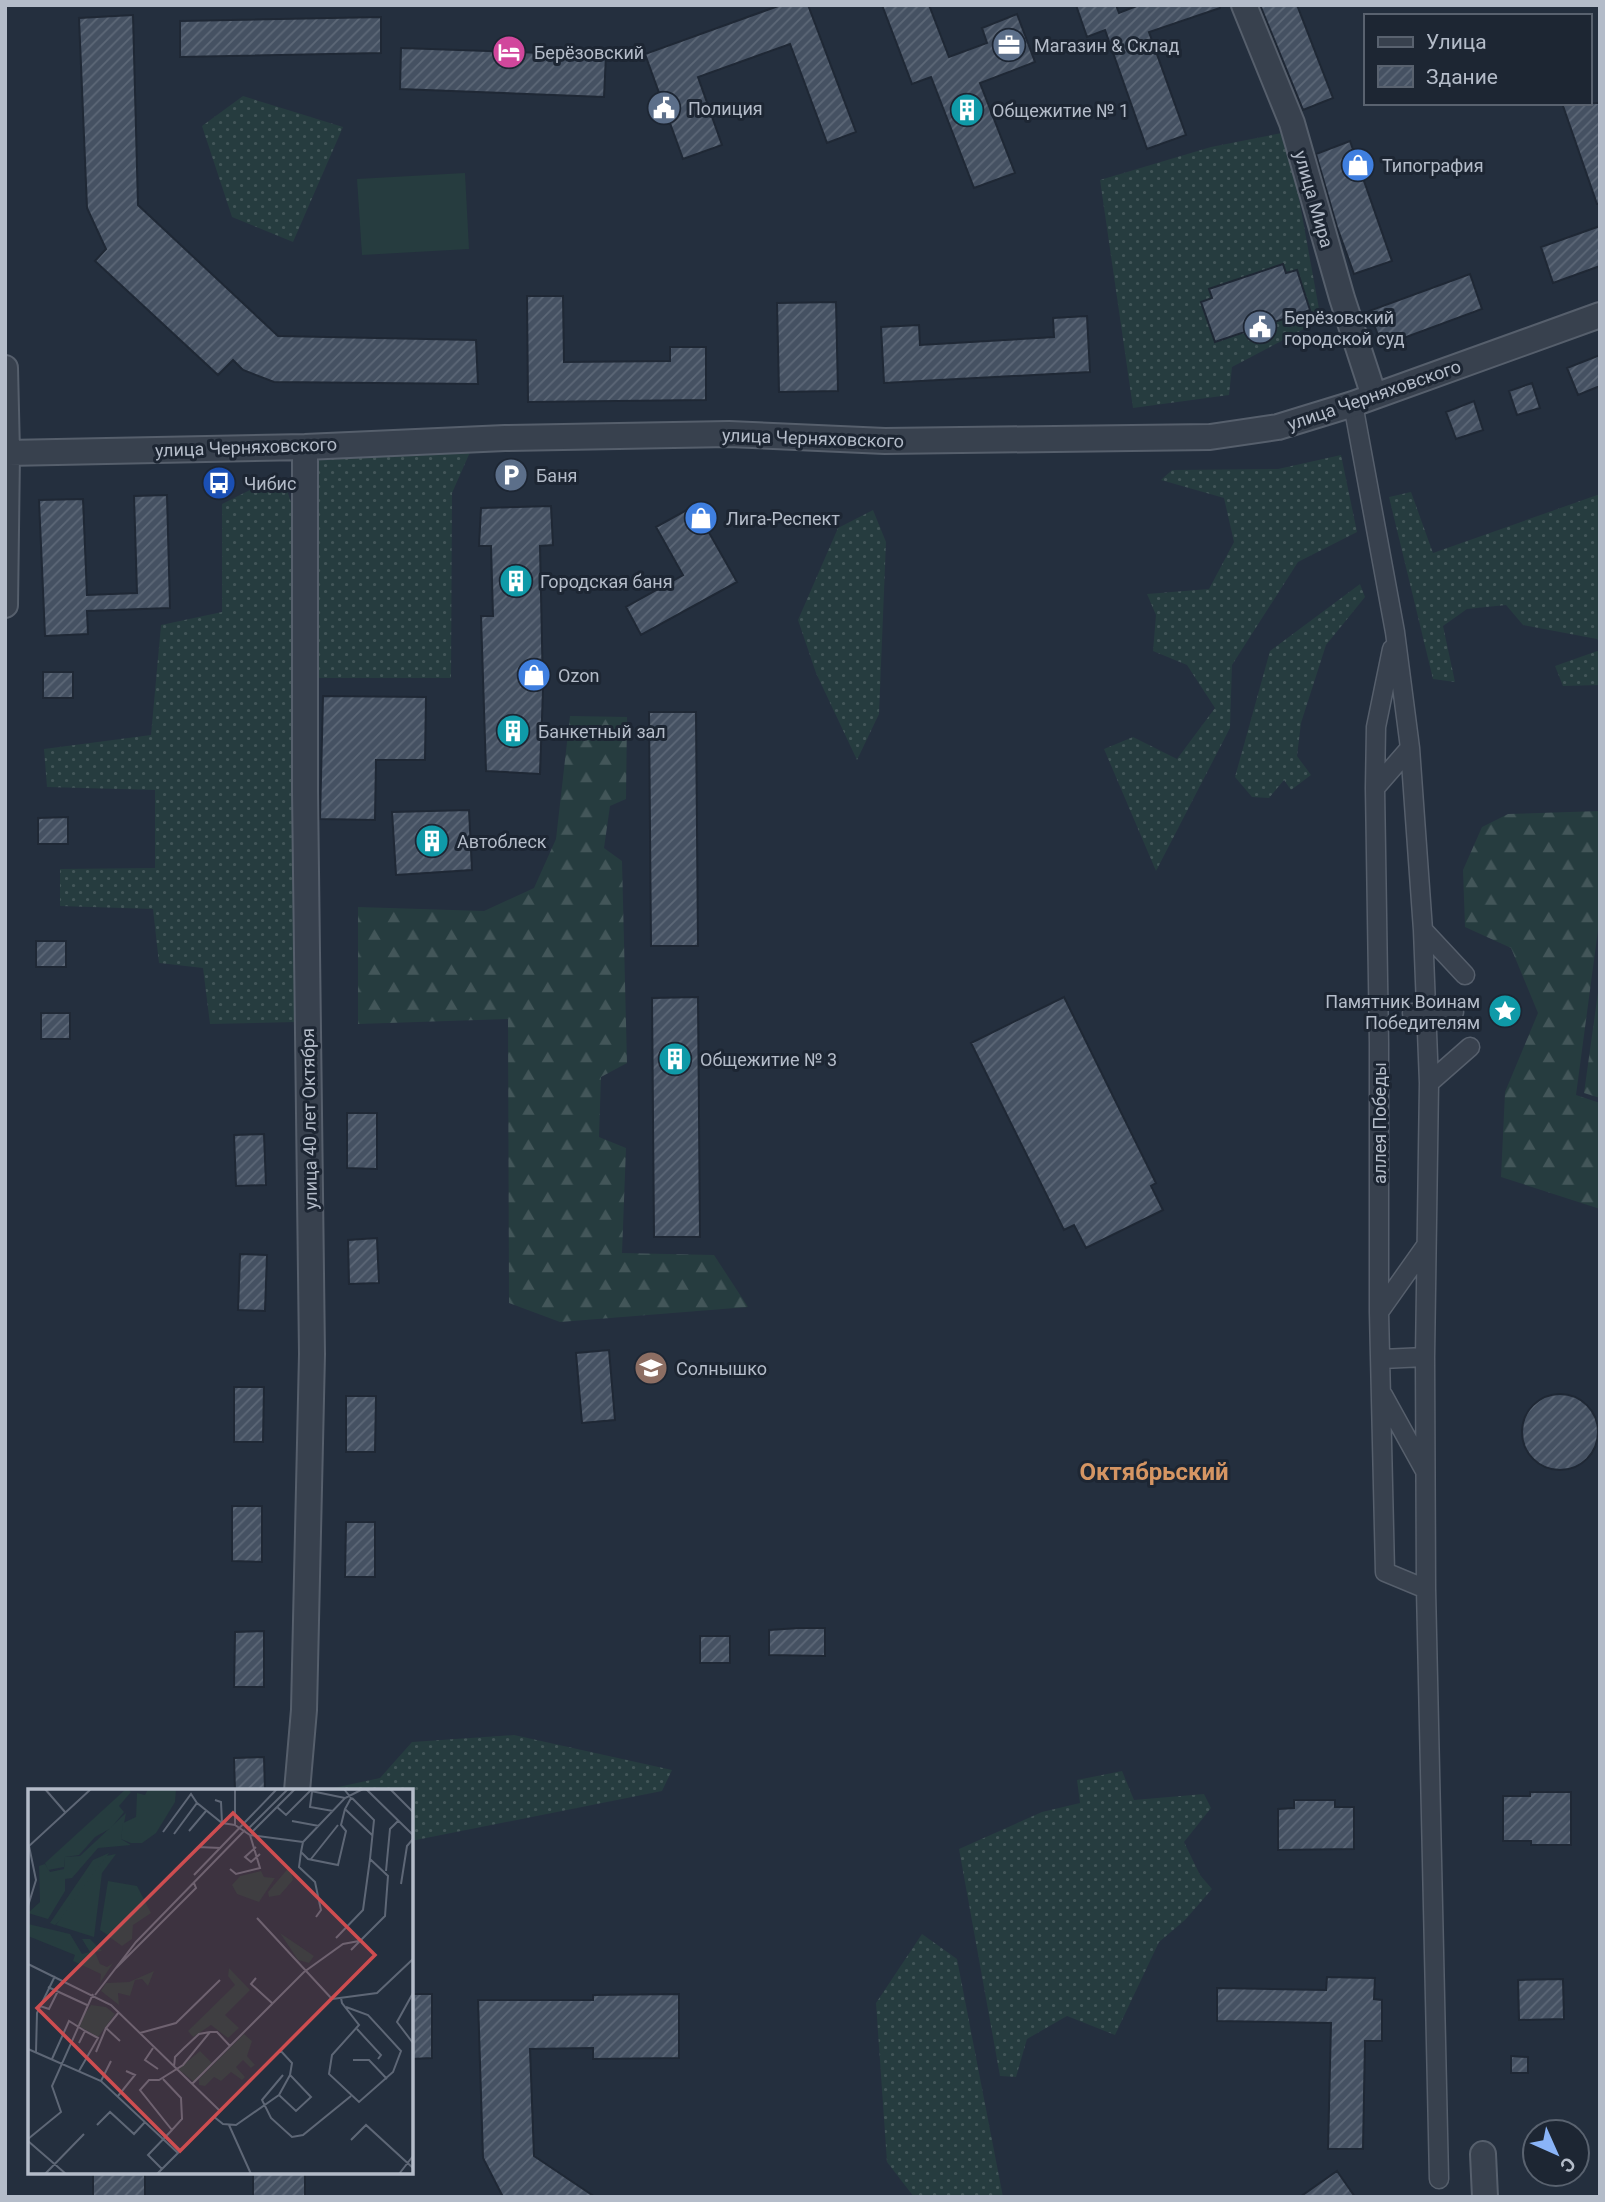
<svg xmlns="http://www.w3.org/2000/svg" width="1605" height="2202" font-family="Roboto,sans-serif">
<defs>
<pattern id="grass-dots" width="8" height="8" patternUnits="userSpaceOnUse" patternTransform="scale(1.75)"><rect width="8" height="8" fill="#263c3f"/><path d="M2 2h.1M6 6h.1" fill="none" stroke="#435659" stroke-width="1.8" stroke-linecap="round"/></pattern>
<pattern id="forest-firs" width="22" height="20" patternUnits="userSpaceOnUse" patternTransform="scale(1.75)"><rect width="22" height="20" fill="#263c3f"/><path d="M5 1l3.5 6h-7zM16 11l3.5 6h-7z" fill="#435659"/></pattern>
<pattern id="building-hatch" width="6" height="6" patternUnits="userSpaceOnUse" patternTransform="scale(1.75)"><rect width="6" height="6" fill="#455162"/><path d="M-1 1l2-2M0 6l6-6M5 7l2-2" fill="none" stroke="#5d6877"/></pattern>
</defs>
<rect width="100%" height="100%" fill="#242f3e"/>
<path fill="url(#grass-dots)" d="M243 96 343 127 293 242 232 217 202 126Z
M1287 132 1321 320 1232 367 1229 395 1133 408 1100 180 1211 147Z
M471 450 452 493 451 678H312L310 470 322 453Z
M1341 455 1357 532 1298 562 1232 665 1230 728 1156 871 1104 749 1133 737 1177 759 1215 708 1187 665 1153 651 1156 615 1147 594 1209 589 1234 542 1224 498 1161 480 1172 470 1278 469Z
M262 484H285L295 514 296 1022 210 1024 203 968 159 963 153 909 60 906V869L155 868V790L47 787 44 749 151 735 161 625 222 612V504Z
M1411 492 1433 553 1600 494V644L1597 639 1523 625 1506 605 1467 609 1443 626 1455 682 1433 679 1389 497Z
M873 510 886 542 879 714 857 760 816 673 798 620 838 528Z
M1360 584 1365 597 1326 645 1301 723 1297 756 1311 775 1291 790 1284 780 1269 798 1252 797 1235 777 1270 651Z
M1600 650V685L1563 686 1555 666Z
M514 1735 672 1770 662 1791 411 1841V1791H330L329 1789 380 1778 412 1742Z
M1122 1771 1134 1800 1204 1794 1211 1808 1184 1842 1200 1875 1212 1889 1185 1920 1159 1942 1115 2035 1067 2016 1027 2039 1016 2077 1000 2076 959 1849 1042 1812 1080 1803 1077 1780Z
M922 1934 957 1959 1003 2197H914L887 2162 876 2003Z"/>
<path fill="url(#forest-firs)" d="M570 716 627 717 626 799 610 806 604 848 622 861 627 1063 601 1077 599 1137 626 1148 622 1253 714 1255 748 1307 560 1322 509 1303 508 1019 358 1024V907L484 911 534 888 556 839Z
M1600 811V915L1576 1095 1600 1103V1209L1501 1177 1505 1092 1538 1013 1511 948 1465 927 1463 870 1482 827 1508 814Z
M1600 978V1098L1584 1093Z"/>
<path fill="#263c3f" d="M465 173 469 249 362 255 357 179Z"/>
<path fill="url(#building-hatch)" stroke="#1f2835" stroke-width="2" d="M781 5H808L856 132 827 143 790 44 698 77 722 145 683 159 645 54Z
M882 5H929L949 57 987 43 982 28 1017 14 1035 62 980 83 1015 173 974 188 931 77 912 84Z
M1076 5H1116L1119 13 1139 5H1220V8L1149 32 1186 135 1147 149 1105 30 1087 37Z
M1260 5H1297L1333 98 1303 110Z
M133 15 138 205 278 336 476 340 478 384 274 382 243 370 233 360 218 375 95 261 106 249 87 208 79 18Z
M381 17V53L180 57V21Z
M401 48 606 55 604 97 400 89Z
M1562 103H1600V204H1597Z
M1350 141 1392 261 1354 274 1337 227 1316 154Z
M1600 226V266L1553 283 1541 247Z
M1283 264 1286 273 1297 270 1310 310 1215 342 1201 302 1212 298 1209 289Z
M1470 274 1482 309 1382 346 1369 311Z
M527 296H563L564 362 670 361V347H706V400L528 402Z
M836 302 838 391 779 392 777 303Z
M1087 316 1090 372 884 383 881 327 919 325 920 345 1054 337 1053 318Z
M1600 355V386L1578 395 1567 368Z
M1532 383 1540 408 1517 415 1509 391Z
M1474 401 1483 430 1456 439 1446 412Z
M167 495 170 608 87 611 88 634 45 636 39 500 83 499 87 595 137 593 134 496Z
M551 506 553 545 540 546 543 690 540 774 486 771 481 616H493L491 546H479L481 508Z
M694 506 737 582 641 635 626 607 683 575 656 527Z
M43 672H73V698H43Z
M323 696 426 697 425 760H376L375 820 320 819Z
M649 712H696L698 946H651Z
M469 810 472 870 396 875 392 812Z
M68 817V844H38V818Z
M36 941H66V967H36Z
M698 997 700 1237H654L652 998Z
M1064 997 1156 1183 1151 1186 1163 1210 1086 1248 1074 1225 1064 1230 971 1043Z
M41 1013H70V1039H41Z
M347 1113H377V1169L347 1168Z
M264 1134 266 1185 236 1186 234 1135Z
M377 1238 379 1283 349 1284 348 1240Z
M240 1254 267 1255 265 1311 238 1310Z
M609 1350 615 1420 582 1423 576 1353Z
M234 1387H264L263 1442H234Z
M1522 1432a38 38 0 1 1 76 0a38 38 0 1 1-76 0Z
M346 1396H376L375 1452H346Z
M232 1506H262V1562L232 1561Z
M346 1522H375V1577H345Z
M799 1628H825V1656L769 1655V1630Z
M264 1631V1687H234L235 1632Z
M700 1636H730V1663H700Z
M264 1757 265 1791H235L234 1758Z
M1530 1792H1571V1845H1531V1841H1503V1796H1530Z
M1294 1800H1335V1807H1354V1849L1278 1850V1809L1294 1808Z
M1327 1977 1375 1978 1374 1999 1382 2000V2041H1365L1363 2149H1328L1331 2023 1217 2021V1988L1326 1990Z
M1563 1979 1564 2019 1519 2020 1518 1980Z
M411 1994H432V2058L411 2059Z
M679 1994V2058L593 2059V2048L530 2049 534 2156 595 2197H503L483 2158 478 2000H593V1995Z
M1511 2056 1528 2057V2073H1511Z
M1337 2171 1355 2197H1300Z
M93 2172H145V2197H93Z
M253 2172H305V2197H253Z"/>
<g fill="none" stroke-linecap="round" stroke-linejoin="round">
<defs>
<path id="pedestrian" d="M1353 404 1395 632 1410 748 1423 930 1429 1083 1425 1357 1426 1589 1439 2179
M1392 649 1376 727 1375 788 1379 1043V1312L1385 1572 1426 1589
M1375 788 1410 748
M1423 930 1465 975
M1412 1013 1454 1012
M1429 1083 1470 1047
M1379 1312 1425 1247
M1382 1359 1425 1357
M1383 1395 1425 1471"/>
<path id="minor" d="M1244 5 1292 123 1342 298 1374 396
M5 368 7 453 5 605
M7 453 305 447 505 438 729 434 885 441 1210 437 1278 427 1353 404 1600 315
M297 1791 304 1710 312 1354 305 791V447
M1483 2154 1485 2197"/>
</defs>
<use href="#pedestrian" stroke="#565f6c" stroke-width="21"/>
<use href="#minor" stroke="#565f6c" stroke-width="28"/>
<use href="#pedestrian" stroke="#38414e" stroke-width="18"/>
<use href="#minor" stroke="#38414e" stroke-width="24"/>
</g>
<defs>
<symbol id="office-disc" viewBox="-11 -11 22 22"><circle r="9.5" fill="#5c6f8a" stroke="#1d2633"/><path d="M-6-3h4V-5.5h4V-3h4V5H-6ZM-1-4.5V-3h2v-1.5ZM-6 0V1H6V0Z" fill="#fff"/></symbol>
<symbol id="hotel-disc" viewBox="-11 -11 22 22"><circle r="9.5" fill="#d1479c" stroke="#1d2633"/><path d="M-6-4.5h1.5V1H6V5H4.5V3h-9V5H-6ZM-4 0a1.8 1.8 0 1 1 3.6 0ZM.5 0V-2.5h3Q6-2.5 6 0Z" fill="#fff"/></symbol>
<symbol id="civic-disc" viewBox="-11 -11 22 22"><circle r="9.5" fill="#5c6f8a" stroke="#1d2633"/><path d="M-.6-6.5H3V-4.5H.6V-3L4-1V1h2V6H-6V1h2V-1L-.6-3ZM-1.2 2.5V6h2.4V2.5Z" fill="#fff"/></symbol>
<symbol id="building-disc" viewBox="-11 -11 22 22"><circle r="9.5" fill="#0f9aa8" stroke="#1d2633"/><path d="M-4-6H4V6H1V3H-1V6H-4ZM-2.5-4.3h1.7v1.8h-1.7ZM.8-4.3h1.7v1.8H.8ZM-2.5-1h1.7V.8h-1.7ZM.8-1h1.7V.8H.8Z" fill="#fff"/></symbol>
<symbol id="shop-disc" viewBox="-11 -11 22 22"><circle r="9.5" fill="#3f7fe0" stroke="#1d2633"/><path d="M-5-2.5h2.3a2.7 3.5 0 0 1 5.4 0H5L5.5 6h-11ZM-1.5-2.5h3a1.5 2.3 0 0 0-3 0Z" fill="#fff"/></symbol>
<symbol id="parking-disc" viewBox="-11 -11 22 22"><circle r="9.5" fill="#5c6f8a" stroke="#1d2633"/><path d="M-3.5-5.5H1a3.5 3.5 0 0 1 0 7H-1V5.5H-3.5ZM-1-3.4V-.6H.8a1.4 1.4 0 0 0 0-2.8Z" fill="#fff"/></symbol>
<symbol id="bus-disc" viewBox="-11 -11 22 22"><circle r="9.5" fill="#1a4fb4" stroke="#1d2633"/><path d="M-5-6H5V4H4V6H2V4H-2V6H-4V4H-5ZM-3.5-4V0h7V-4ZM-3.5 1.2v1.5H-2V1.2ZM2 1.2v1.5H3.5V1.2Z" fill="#fff"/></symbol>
<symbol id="sight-disc" viewBox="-11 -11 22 22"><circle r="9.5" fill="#0f9aa8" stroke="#1d2633"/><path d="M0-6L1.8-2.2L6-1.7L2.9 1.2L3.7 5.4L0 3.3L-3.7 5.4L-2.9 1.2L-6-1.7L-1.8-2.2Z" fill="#fff"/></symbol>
<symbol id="school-disc" viewBox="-11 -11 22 22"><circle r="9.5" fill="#8d6e63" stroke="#1d2633"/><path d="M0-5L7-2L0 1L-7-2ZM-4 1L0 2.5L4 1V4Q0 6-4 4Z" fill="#fff"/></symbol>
</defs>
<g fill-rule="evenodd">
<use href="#office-disc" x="990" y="26" width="38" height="38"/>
<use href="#hotel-disc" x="490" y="33" width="38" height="38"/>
<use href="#civic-disc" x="645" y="89" width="38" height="38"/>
<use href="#building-disc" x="948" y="91" width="38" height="38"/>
<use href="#shop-disc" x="1339" y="146" width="38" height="38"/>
<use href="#civic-disc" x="1241" y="308" width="38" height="38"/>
<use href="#parking-disc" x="492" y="456" width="38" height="38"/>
<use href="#bus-disc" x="200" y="464" width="38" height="38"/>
<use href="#shop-disc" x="682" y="499" width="38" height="38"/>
<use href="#building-disc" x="497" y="562" width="38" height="38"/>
<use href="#shop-disc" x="515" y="656" width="38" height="38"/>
<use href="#building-disc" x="494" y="712" width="38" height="38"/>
<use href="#building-disc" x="413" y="822" width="38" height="38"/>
<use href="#sight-disc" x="1486" y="992" width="38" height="38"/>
<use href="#building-disc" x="656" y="1040" width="38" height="38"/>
<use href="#school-disc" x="632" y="1349" width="38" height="38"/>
</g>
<g text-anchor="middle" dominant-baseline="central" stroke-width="6" stroke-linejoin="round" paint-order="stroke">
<g font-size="18" fill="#b4bcc9" stroke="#1d2633" text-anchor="start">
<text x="1034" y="45">Магазин &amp; Склад</text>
<text x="534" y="52">Берёзовский</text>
<text x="688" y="108">Полиция</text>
<text x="992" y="110">Общежитие № 1</text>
<text x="1382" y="165">Типография</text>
<text x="1284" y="317">Берёзовский<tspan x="1284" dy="21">городской суд</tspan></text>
<text x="536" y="475">Баня</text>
<text x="244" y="483">Чибис</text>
<text x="726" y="518">Лига-Респект</text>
<text x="540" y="581">Городская баня</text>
<text x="558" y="675">Ozon</text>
<text x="538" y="731">Банкетный зал</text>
<text x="457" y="841">Автоблеск</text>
<text x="1480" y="1001" text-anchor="end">Памятник Воинам<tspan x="1480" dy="21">Победителям</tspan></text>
<text x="700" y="1059">Общежитие № 3</text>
<text x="676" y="1368">Солнышко</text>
</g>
<g font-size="18" fill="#b4bcc9" stroke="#1d2633">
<text transform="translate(1314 199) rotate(74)">улица Мира</text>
<text transform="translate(1374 395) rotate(-19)">улица Черняховского</text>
<text transform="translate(813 438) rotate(2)">улица Черняховского</text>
<text transform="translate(246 447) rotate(-2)">улица Черняховского</text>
<text transform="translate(309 1119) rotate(-91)">улица 40 лет Октября</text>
<text transform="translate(1379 1123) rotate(-90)">аллея Победы</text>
</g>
<g font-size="24" font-weight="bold" fill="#d59563" stroke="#1d2633">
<text x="1154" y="1472">Октябрьский</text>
</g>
</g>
<g transform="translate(28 1789)">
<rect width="385" height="385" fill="#242f3e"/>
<path d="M98 24 93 50 103 56 70 59 44 89 37 90V102L20 130 0 124 12 113 11 77 17 75 22 83 36 80 37 68 52 67ZM81 64 41 123 27 136 22 134 65 71ZM262 77 265 91 252 106 241 108 240 103ZM233 82 236 88 247 89 231 113 209 105 204 96 212 87ZM0 135 42 145 54 165 62 163 54 150H62L74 162 67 163 72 175 79 178 85 174 72 194 73 185 45 172 47 166 0 147ZM252 144 286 167 281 174 270 171ZM126 182 120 197 114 190 107 191 102 207 90 204 91 216 73 202 78 194 101 193ZM63 216 78 218 87 225 70 248 49 236ZM216 245 224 252 219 267 227 276 223 279 215 271 208 278 217 288 214 291 203 283 193 292 186 288 177 297 171 296V290ZM172 262 184 274 166 293 150 280Z" fill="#263c3f"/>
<path d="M98 0 103 3 91 17 96 23 83 39 67 48 51 66 37 68 36 78 20 81 17 74ZM120 0H148L147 13 128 44 114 54H103L93 50 95 34 108 28 109 4 117 6ZM88 65 74 84 66 148 28 136 78 67ZM80 92 109 97 123 124 105 136 104 150 94 157 80 147 94 135 80 146 72 141ZM201 179 222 201 197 226 211 239 200 249 183 236 165 248 160 242 207 196 200 187Z" fill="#263c3f"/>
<path fill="none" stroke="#5e6776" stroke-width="2" d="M17 0 37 23M207 0V36L222 46 275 53M316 0 323 9 317 20 344 46M338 0 385 46M362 0 385 23M283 2 317 9M284 3 282 18 305 22M187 11 193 13 194 34M249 18 258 26 284 0M317 20 313 36 318 42 310 76 280 70 273 63 275 53 317 9 335 0M264 32 291 37M220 40 260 0M161 42 178 22M135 43 163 5 169 14M223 44 267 0M146 45 169 14 194 34 207 36M228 58 217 68 223 73 232 65M273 63 271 78 287 93 293 121 288 128M164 65 170 58 193 59M283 70 310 36M202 80 208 85 232 79 222 46M358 82 362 40 370 32M166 86 249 0M373 95 379 57 385 50M0 117 8 91 1 57 63 0M229 129 304 210M308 149 335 121 342 70 346 31 324 9M323 161 357 127 360 87 342 70M0 175 83 216 191 321M88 179 168 99 166 94M228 189 223 195 244 214M20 198 59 216M385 204 369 233 385 254M67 206 108 153 217 41M313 209 314 214 331 236 304 266 301 285 331 313 365 283 373 262 340 226 318 218M304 210 349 204 385 170M12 217 21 220 30 202M91 223 78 239 92 252M329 240 353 266 350 270M112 244 148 234 192 191M125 259 117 271 130 280M0 260 73 292 150 364M8 263 9 224 27 187M68 263 78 239M24 270 41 232 57 242 51 254M325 271H341L359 290M146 278 147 268 156 259 171 245 182 243M51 282 70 249 57 242M255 286 234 311 243 329 264 348 275 346 323 307M135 290 153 309 154 330 144 341 112 301 121 291H131L155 276 182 243H189L202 257M73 292 83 272M164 295 276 183 315 155 331 152M251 306 262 286M90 307 107 286 98 282M185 327 195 335 208 336 251 306 268 322 283 308 262 286 264 274 252 261M69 336 82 323 106 345 117 333M201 336 223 385M0 350 33 323 24 297 65 205M323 351 338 336 385 379M0 352 38 385M134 380 120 366 144 341M17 385 56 345M129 385 304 210M371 385 385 367"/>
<path fill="#ce4d50" fill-opacity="0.15" stroke="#ce4d50" stroke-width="3.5" d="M205 24 347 166 152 362 9 219Z"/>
<rect width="385" height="385" fill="none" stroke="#b4bcc9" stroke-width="3.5"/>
</g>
<rect width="1605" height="2202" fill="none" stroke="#b4bcc9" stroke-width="14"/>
<rect x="1364" y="14" width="228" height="91" fill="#1d2633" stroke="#59626f" stroke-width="2"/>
<rect x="1378" y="37" width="35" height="10" fill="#38414e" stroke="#59626f" stroke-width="2"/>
<text x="1426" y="49" font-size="21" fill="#b4bcc9">Улица</text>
<rect x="1378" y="66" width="35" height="21" fill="url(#building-hatch)" stroke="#59626f" stroke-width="2"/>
<text x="1426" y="84" font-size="21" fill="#b4bcc9">Здание</text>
<g transform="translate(1556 2153) rotate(135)"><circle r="33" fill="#1d2633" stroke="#59626f" stroke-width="2"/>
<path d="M0-5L12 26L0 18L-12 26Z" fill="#8ab4f8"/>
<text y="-10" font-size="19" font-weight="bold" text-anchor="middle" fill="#b4bcc9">С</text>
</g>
</svg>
